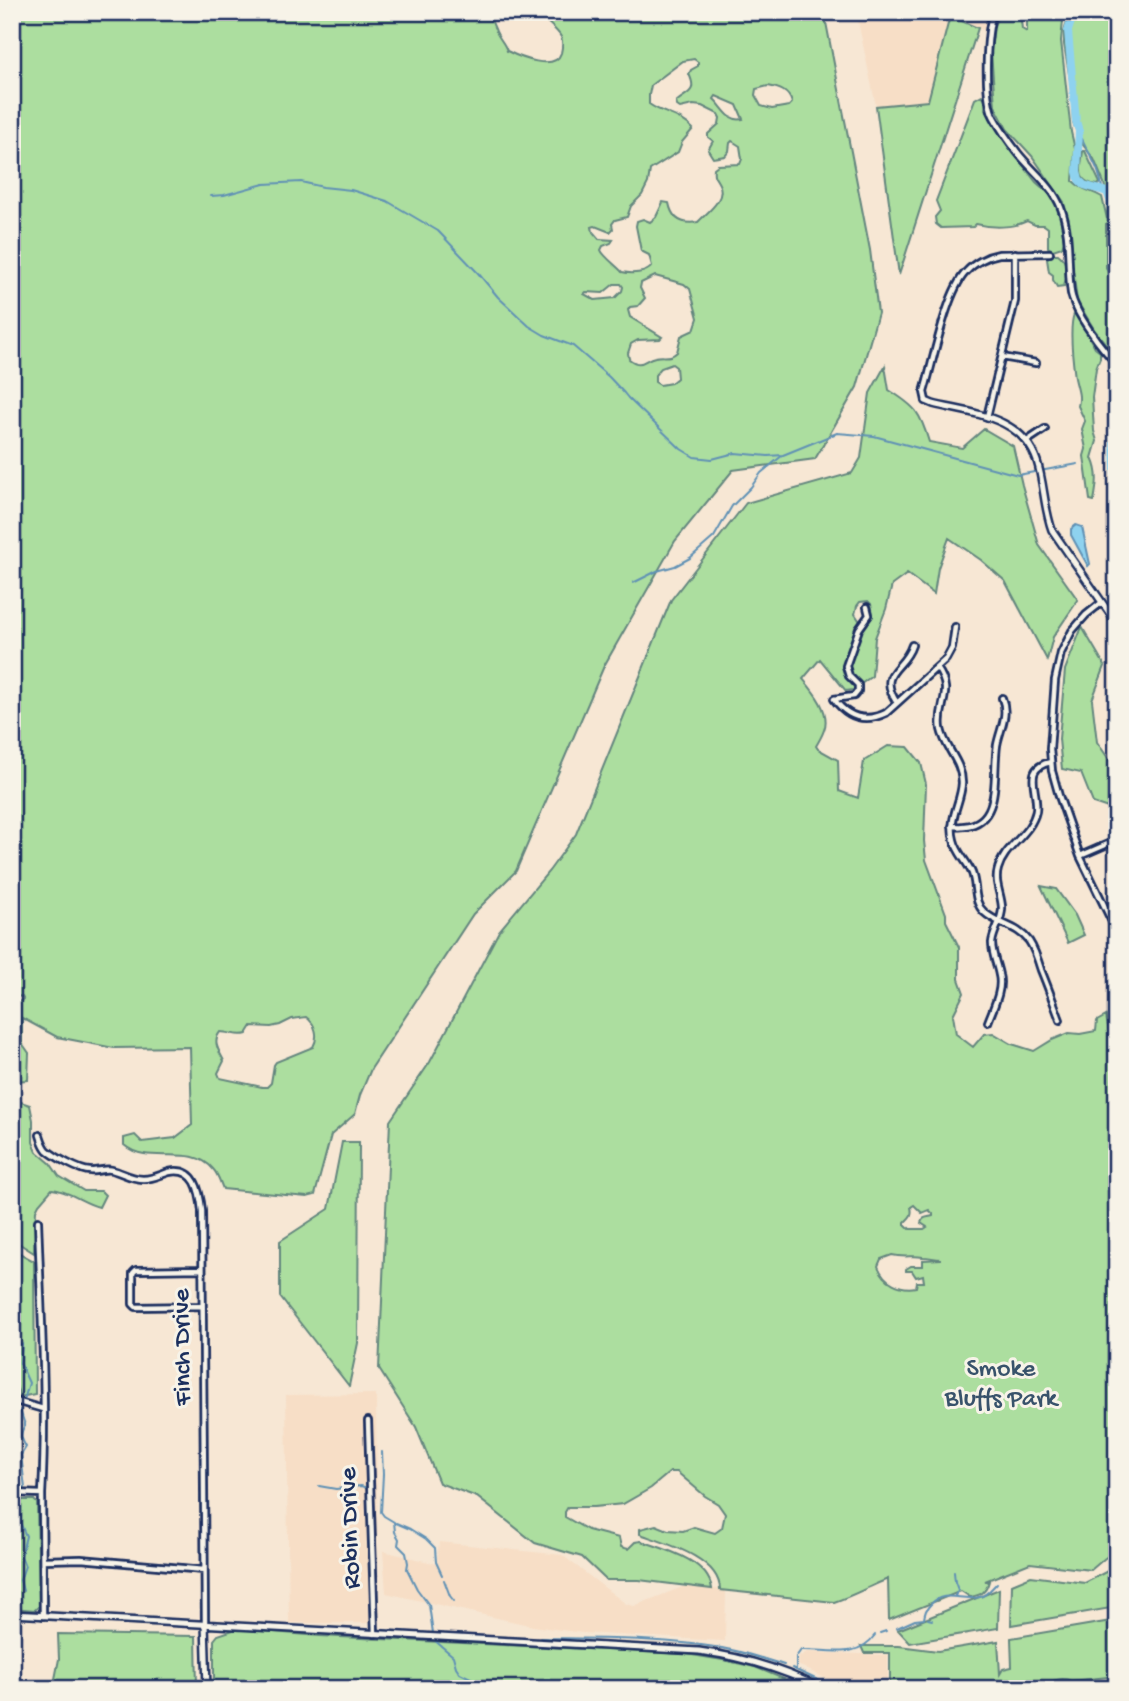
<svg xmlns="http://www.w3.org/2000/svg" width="1129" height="1701" font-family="'Gochi Hand',sans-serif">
<rect width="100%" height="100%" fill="#f7e7d4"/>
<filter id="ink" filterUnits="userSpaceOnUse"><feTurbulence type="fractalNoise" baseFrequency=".0143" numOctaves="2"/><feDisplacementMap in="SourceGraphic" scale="14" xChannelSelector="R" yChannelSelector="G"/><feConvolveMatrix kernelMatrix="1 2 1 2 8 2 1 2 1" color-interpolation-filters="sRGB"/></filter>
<g filter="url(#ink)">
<path fill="#f7dec6" d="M856 12H993L985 31 950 17 928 101 876 106Z
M376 1394 378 1623H289L286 1395Z
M439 1542 562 1555 626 1604 634 1606 685 1586 726 1590 725 1641 583 1633 533 1626 386 1593 383 1551 437 1564Z
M807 1652 888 1655V1689H847L798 1665 799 1657Z"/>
<path fill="#acde9f" stroke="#64867e" stroke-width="2" fill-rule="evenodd" d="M12 12H487C491 18 492 23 495 29 498 38 504 42 507 51 519 57 555 72 561 53 562 49 563 42 561 37 556 28 544 21 538 12H824L870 250 878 313 857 387 815 459 733 470 675 541 604 666 516 871 473 914 371 1069 360 1095 355 1114 331 1135 315 1195 307 1197 223 1189C220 1182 218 1174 213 1169 191 1142 149 1167 124 1145V1138L135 1135 142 1142 175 1138 192 1125 190 1047 114 1048 57 1037 22 1018V1043L29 1053 28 1080 13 1081 12 1086V1004H16L23 999 22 997 12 995V925L17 919 14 907 12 905ZM694 59 698 62V66L691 70 689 74C698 93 687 92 676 102L677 106 680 108 693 105 702 106 718 114 720 118 719 124 708 134V137L713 141 708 150 713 158 725 156 729 151 730 143 732 141 740 146 742 159 740 164 718 165 714 168C713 177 715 176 719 184 727 199 706 213 698 222 682 225 672 219 669 203L663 202 656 217 650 222 643 219 637 221 636 226 641 251 649 255 652 266C646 274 631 274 622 272 617 266 603 256 601 250L603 246 611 243 613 240 599 239 593 232 592 227 595 226 610 232 613 229 612 224 615 220 627 217 631 206 642 195 648 183 650 170 678 152 682 142 693 129C680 114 664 115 649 104V95L651 85 683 61ZM768 86C779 88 789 91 792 103L789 106 772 109 761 106 755 95 756 89ZM716 96 737 105 743 119C728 122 724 108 714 99ZM655 276 684 284 690 289 698 318 694 330 681 336 677 352C670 359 664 355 655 357 644 359 642 369 629 359L628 353 631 344 638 340 660 339 662 337 630 317 628 310 630 307 638 306 645 298 640 288 641 283ZM614 284H621L623 287 622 291 615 298 595 300 584 294 586 292 603 293ZM672 364 676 367 677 378 671 383 660 385 655 382V375L661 368ZM306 1017C316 1024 319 1037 313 1047L276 1062 274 1065 271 1083 267 1087H262L220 1078 218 1073 224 1061C219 1051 212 1042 220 1032 231 1032 237 1037 247 1034L252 1026 271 1027 280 1025 292 1019Z
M999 12H1020L1022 29 1027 32V12H1066L1063 21 1061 41 1071 132 1075 149 1073 181C1083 191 1090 190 1102 197L1107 219 1108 201 1104 183 1094 159 1083 145 1075 128 1073 122 1071 86 1064 44V32L1070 12H1117V223L1106 224V267L1117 297V351L1114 354 1094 329 1077 301 1064 202 1032 156 1007 129 995 106 991 51 994 26Z
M950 16 978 28 899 275 876 106 928 101Z
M982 95 986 100 985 109 991 119 1019 160 1036 182 1054 198 1060 216 1064 241 1062 247 1053 250 1048 247V228L1044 225H1035L1027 221C1013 228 992 228 976 224L973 227 941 228 936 224 935 217 940 211 936 201 975 99Z
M1083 151H1085L1100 183 1098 185C1075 182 1081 169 1083 151Z
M1051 254H1058C1068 261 1068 275 1064 286L1057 287 1053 280V275L1049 272 1047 259Z
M1074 314 1077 315 1095 348 1100 352V358L1096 368 1092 397 1094 431 1097 441 1092 458C1099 473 1097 485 1094 501L1090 500 1084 456 1086 449 1082 429 1085 421 1078 406C1081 396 1077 388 1075 378 1073 363 1069 327 1074 314Z
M885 366 889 390C916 407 920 412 929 442L962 448 984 429 1013 446 1022 485 1039 545 1078 600 1053 637 1047 660 1005 581 981 560 949 538 938 568 934 594 907 574 892 585 886 609 875 638 872 676 861 684 852 676 848 670V664L862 626 871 619 873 614 871 604 868 601 860 602 857 606 855 614 861 623 844 665 847 677 856 688 853 690 846 691 820 659 803 679C814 692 831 712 824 730 822 736 819 741 816 746L818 749 838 760 839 791 858 798 864 761 888 746 908 747 921 763 926 784 924 841 926 860 946 914V921L959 947V979L964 993 953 1015 956 1034 973 1047 984 1034 993 1033 1012 1044 1034 1051 1052 1040 1069 1033 1080 1034 1096 1031 1097 1021 1106 1016 1114 1057 1112 1086 1117 1092V1256H1112L1117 1257V1551L1105 1558 1091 1570 1030 1563 985 1581H989C986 1593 981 1595 970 1597L961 1591 889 1620 888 1579C870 1586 853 1596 834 1602L720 1590C720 1558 665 1543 640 1534V1529L656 1525 668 1530 683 1531 694 1527 715 1533 722 1528 725 1514 718 1504 705 1496 677 1472H670L651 1488 623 1504 594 1507H568L565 1512V1517L588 1530 619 1538 621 1547 628 1549 635 1542 641 1541C664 1549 708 1560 712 1589L639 1580H606L582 1557 535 1543 477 1497 439 1483 416 1427 379 1369 390 1121 430 1062 499 931 549 871 576 834 671 600 746 503 852 473 861 458 870 393ZM914 1205 922 1213 929 1210 933 1214V1216C927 1218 923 1216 921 1223L927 1227 924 1229H910L905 1224V1222C910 1217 913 1215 911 1207ZM892 1255C903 1258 913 1255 923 1257 929 1257 935 1259 941 1259L923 1260V1266H911L906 1269V1271H912L916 1277 923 1275 924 1282H917L916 1287C900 1290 884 1282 878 1266L881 1259Z
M1082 627 1105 666 1092 700 1097 742 1117 771V811L1093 803 1081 773 1062 769 1059 739 1065 670Z
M1041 886 1056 889 1075 915 1084 935 1068 943Z
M12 1099 30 1105 33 1120V1142L37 1152 50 1163 59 1176 84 1191H101L105 1195 99 1207C83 1203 70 1191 52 1189L39 1204 36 1210 34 1253 12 1239V1232L19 1218 12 1214V1171L15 1166 12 1165Z
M342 1142H359L358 1343 349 1386 280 1297V1241L329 1209Z
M12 1249 34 1261 35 1394 20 1397 12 1374Z
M14 1500H34L37 1503 39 1606 35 1610 12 1608V1578L14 1575Z
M1117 1566V1607L1011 1625 1012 1584 1031 1576 1085 1583Z
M999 1589 998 1628 910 1643 898 1630Z
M1117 1620V1676L1071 1681C1063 1677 1052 1680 1046 1685V1689H890V1653H864L861 1646H899L938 1651 998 1641 1000 1674 1003 1669 1012 1667 1011 1638Z
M236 1629 320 1636 686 1654 723 1660 755 1667 808 1689H214V1640L218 1635Z
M58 1634 196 1636 197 1689H53L59 1659Z"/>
<path fill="#8ed2ef" stroke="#6091b5" stroke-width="2" d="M1076 525 1082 527 1090 564 1088 566 1071 535V529Z"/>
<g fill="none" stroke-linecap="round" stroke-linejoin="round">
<path stroke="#6091b5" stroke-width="2" d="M1079 131C1086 152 1101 167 1102 190
M211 196 224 195 264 184 301 182 323 187 351 190 387 201 438 231 478 273 498 297 529 326 544 335 573 346 609 377 624 393 628 398 681 449 694 457 712 459 735 453 768 456 783 455
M633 583 657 571 675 566 690 558 714 537 732 506 751 487 761 473 783 455 837 433 874 436 1018 475 1078 464
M12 1342 22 1344 20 1363 29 1383 24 1400
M20 1410 25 1425C19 1435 21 1438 26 1447L21 1455 25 1488
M382 1452 383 1474 381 1512 384 1516 394 1522 395 1532 399 1539 398 1545 406 1553 408 1563 407 1569 417 1589 429 1605 433 1633
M319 1486 336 1489 361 1486 367 1488
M21 1503 20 1523 26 1536 21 1556 25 1566 20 1580 23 1591
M396 1523 410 1529 426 1539 435 1548 436 1562 442 1575
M954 1572 955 1582 958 1590 955 1596
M444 1580 450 1596 454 1601
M928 1619 932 1620
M897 1628 915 1620 924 1619C925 1612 926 1609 931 1604 944 1589 963 1602 980 1597 987 1595 992 1588 997 1583
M880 1633 886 1631
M540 1638C601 1639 662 1638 722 1648 744 1652 764 1659 784 1665
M434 1640 453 1656 456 1667 460 1673 479 1682 485 1689
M792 1668 837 1689
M796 1670V1657L801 1650C829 1649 857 1660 875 1635"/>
<path stroke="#8ed2ef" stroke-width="8" d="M1074 12 1068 31 1076 121 1079 131 1077 172 1079 180 1084 185 1107 192C1115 209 1111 219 1113 236 1114 243 1115 240 1114 248 1111 266 1108 267 1117 286
M1117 366 1112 378 1117 526"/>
<defs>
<path id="minor" d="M993 12C986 35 984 91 992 113 996 123 1011 144 1018 153 1032 171 1053 186 1061 208 1071 234 1067 265 1071 293 1075 314 1102 349 1117 364
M1002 357 1036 363
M926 401 924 392C933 363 946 292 966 272 974 263 987 256 999 254L1050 253
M987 417 1015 301V253
M1027 441 1045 429
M1101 603 1086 615 1072 631 1061 653 1055 680 1050 749 1052 771 1059 796 1080 856 1117 932
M937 668C955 694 937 703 941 729 945 749 962 761 962 783 961 803 948 818 954 840 957 853 967 861 972 873 977 886 973 902 984 912 998 925 1017 925 1029 941 1035 950 1038 960 1041 970 1048 987 1054 1004 1060 1020
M834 699C848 718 865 723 886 713L946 659 952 648 955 627
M834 699 854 696 858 691V685L849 676 846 666 859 629 869 615 867 607
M897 703C876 671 904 671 912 645
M952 826C1004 832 992 779 997 745 1000 729 1009 715 1002 698
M1080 856 1117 840
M988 1022C993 1008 1003 990 999 975 997 964 992 954 992 943 993 931 1003 919 1002 907 1001 893 994 883 998 869 1004 846 1031 835 1036 811 1039 791 1021 768 1051 762
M40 1135C42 1141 43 1145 47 1150 55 1157 80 1171 90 1171 98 1172 105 1168 112 1170 123 1173 131 1179 143 1179 153 1179 160 1175 169 1172 196 1166 200 1192 202 1211L205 1623
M38 1221C41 1311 47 1404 42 1494L43 1616
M202 1269 136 1270 133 1273V1304L136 1307 202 1306
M12 1400 43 1409
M368 1421 375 1634
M12 1493 42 1494
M43 1560 81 1559 204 1570"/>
<path id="tertiary" d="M926 401 933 404C973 414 1022 416 1037 461 1044 483 1044 508 1052 530L1117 624
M12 1614 699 1651C743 1657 783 1669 822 1689
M205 1623 207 1689"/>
</defs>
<use href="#minor" stroke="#1b2f5e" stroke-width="10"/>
<use href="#tertiary" stroke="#1b2f5e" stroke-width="10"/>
<use href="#minor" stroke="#f7f3e8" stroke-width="4.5"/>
<use href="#tertiary" stroke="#f7f3e8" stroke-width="5"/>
</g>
</g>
<g text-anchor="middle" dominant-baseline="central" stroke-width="6" stroke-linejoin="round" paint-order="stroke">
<g font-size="26" fill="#1b2f5e" stroke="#f7f3e8">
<text transform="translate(184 1347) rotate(-91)">Finch Drive</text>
<text transform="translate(352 1528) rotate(-92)">Robin Drive</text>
</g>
<g font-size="26" fill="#38526b" stroke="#f7f3e8">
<text x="1001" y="1370">Smoke<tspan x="1001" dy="30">Bluffs Park</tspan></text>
</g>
</g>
<rect width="1129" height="1701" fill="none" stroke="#f7f3e8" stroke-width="42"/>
<rect x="21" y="21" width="1087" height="1659" fill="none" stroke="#1b2f5e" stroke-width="2.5" filter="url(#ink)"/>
</svg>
